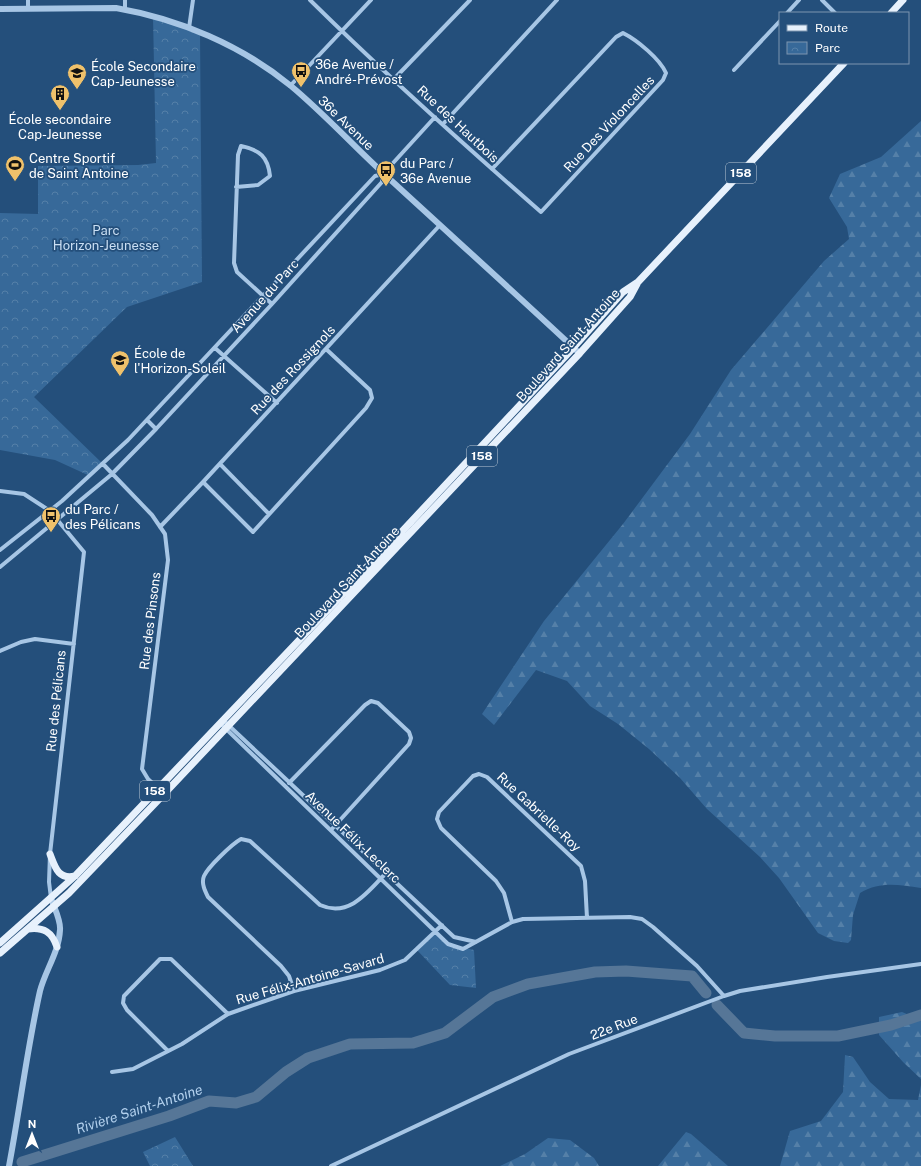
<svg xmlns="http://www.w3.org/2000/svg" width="921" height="1166" font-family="'Public Sans',sans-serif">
<defs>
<pattern id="forest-firs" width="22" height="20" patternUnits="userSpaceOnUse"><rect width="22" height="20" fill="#376999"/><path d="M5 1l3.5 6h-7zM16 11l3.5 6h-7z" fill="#5580a8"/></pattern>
<pattern id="park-crowns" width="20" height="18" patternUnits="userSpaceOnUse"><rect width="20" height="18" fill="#376999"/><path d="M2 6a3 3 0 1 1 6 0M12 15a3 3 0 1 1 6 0" fill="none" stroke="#5580a8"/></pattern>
</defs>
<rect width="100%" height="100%" fill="#244f7b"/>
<path fill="url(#forest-firs)" d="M921 121V888C898 885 881 881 860 893L853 915 851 940 848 943 834 941 818 933 779 878 760 857 707 809 680 778 649 749 618 724 590 706 567 681 536 670 494 725 482 714 544 621 623 524 690 434 731 370 824 261 849 239 847 227 829 198 840 174 881 157Z
M902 1012 921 1020V1079L903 1062 879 1035V1017Z
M845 1055 853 1057 870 1082 889 1099 918 1100 921 1085V1166H780L790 1131 821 1121 843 1092Z
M686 1132 691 1134 728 1166H658Z
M548 1138 570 1140 594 1158 599 1166H500L525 1154Z"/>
<path fill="url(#park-crowns)" d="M153 16 200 33 202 282 127 307 34 397 103 464 90 476 55 460 0 450V213L38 214V166L138 165 156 163Z
M435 931 448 944 474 950 476 988 450 985 416 949Z
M175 1137 193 1166H150L143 1152Z"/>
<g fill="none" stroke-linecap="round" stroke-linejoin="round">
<path stroke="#567697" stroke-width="11" d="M717 1005 744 1033 775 1036H838L891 1025 921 1015
M22 1162 169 1116 209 1101 236 1103 256 1097 286 1072 308 1058 350 1044 413 1043 445 1033 493 997 528 984 595 972 626 971 692 976 706 993"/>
<path stroke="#a7c6e5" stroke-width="4" d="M28 0V8
M310 0C384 73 462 143 541 212L663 80 666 73C660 59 637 40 623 33L616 37 492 169
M822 0 835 13
M125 10V0
M787 13 799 0
M189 28 193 0
M734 70 780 21
M394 79 470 0
M290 86 371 0
M443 124 557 0
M236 187 258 185 270 176C268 157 260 150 241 146L238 155 234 263 237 272 272 304
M215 348 277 403
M147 420 156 429
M103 464 152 515 165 534 168 560 142 769 148 779 164 794
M220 464 269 514
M203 482 253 532 366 408 372 398 370 390 326 349
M0 491 24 494 50 511 84 552 50 854 49 882 51 898
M160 527 203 482 440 225
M0 550 62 501 128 440 375 176 383 174 435 117
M0 567 112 474 156 429 272 304 382 182 383 174
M0 651 21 642 35 639 74 644
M224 721 454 937 476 942
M221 724 448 944 463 949 512 922 523 919 630 917 642 919 653 927 697 966 724 996
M289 783 365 705 371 701 378 703 409 732 411 738 409 744 331 830
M512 922 504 893 496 881 441 828 437 819 439 812 473 776 479 774 487 777 581 866 585 881 587 918
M294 991 289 976 281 966 208 897C205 891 201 883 204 876 208 867 232 844 241 839L250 841 320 905C349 918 368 892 386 873
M168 1051 127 1010 123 1003 124 996 160 959H171L228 1014
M112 1072 133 1069 182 1044 228 1014 294 991 380 970 405 960 442 925
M331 1166 569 1054 724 996 740 991 827 977 921 964"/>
<path stroke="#a7c6e5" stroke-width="6" d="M0 9 116 8C179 19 241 45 291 86 327 116 359 152 394 183 455 239 516 294 576 350
M9 1166C20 1108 27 1049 40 991 45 971 59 952 60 930 61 920 54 908 51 898"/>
<path stroke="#e7f1fc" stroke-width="7" d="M891 13 903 0
M50 854C55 867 58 880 75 876
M28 929C44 927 52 932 57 947
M0 943 75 876 380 555 574 347 623 292 638 282 844 63
M0 953 69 893 164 794 580 353 630 297 637 284"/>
</g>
<defs>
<symbol id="bus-pin" viewBox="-11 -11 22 30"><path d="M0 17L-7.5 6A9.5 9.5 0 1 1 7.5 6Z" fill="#efc16b" stroke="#244f7b"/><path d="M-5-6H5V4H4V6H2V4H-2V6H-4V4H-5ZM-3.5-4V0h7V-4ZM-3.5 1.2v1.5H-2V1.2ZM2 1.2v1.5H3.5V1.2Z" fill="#111"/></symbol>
<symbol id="school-pin" viewBox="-11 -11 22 30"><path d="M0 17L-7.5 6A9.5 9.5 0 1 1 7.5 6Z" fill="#efc16b" stroke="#244f7b"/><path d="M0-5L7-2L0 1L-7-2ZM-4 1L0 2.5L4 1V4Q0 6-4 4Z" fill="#111"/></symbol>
<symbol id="building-pin" viewBox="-11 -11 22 30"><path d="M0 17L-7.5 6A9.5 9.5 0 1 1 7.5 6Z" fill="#efc16b" stroke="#244f7b"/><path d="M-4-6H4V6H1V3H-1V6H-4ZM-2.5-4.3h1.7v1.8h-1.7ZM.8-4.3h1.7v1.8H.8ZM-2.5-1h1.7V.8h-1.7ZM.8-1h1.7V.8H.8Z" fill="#111"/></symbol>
<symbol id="stadium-pin" viewBox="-11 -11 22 30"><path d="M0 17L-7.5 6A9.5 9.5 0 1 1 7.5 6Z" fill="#efc16b" stroke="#244f7b"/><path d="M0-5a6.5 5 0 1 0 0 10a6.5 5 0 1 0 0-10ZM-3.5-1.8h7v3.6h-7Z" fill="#111"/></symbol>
</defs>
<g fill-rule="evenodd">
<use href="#bus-pin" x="290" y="60" width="22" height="30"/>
<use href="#school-pin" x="66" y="62" width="22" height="30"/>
<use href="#building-pin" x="49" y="83" width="22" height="30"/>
<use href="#stadium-pin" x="4" y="154" width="22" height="30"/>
<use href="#bus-pin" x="375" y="159" width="22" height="30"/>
<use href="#school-pin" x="109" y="349" width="22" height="30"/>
<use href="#bus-pin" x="40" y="505" width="22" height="30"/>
</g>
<g text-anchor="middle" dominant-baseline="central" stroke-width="3.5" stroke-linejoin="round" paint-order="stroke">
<g fill="#244f7b" stroke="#bdcad7" stroke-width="1">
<rect x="726" y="163" width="30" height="20" rx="3"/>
<rect x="467" y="446" width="30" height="20" rx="3"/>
<rect x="140" y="781" width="30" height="20" rx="3"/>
</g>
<g font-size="12" font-weight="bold" fill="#fff">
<text x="741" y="173">158</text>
<text x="482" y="456">158</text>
<text x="155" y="791">158</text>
</g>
<g font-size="13" fill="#fff" stroke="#244f7b" text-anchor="start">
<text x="315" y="64">36e Avenue /<tspan x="315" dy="15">André-Prévost</tspan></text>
<text x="91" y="66">École Secondaire<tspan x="91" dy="15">Cap-Jeunesse</tspan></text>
<text x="60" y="119" text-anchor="middle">École secondaire<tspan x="60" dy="15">Cap-Jeunesse</tspan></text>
<text x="29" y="158">Centre Sportif<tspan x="29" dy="15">de Saint Antoine</tspan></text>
<text x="400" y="163">du Parc /<tspan x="400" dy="15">36e Avenue</tspan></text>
<text x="134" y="353">École de<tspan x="134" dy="15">l'Horizon-Soleil</tspan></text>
<text x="65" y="509">du Parc /<tspan x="65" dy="15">des Pélicans</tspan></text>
</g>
<g font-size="13" fill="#fff" stroke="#244f7b">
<text transform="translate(346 123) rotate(44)">36e Avenue</text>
<text transform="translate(458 124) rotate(43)">Rue des Hautbois</text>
<text transform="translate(609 124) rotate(-47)">Rue Des Violoncelles</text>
<text transform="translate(265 296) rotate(-48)">Avenue du Parc</text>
<text transform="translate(568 345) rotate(-48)">Boulevard Saint-Antoine</text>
<text transform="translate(293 370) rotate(-47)">Rue des Rossignols</text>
<text transform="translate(347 582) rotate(-47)">Boulevard Saint-Antoine</text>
<text transform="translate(150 621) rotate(-83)">Rue des Pinsons</text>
<text transform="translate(56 701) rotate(-84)">Rue des Pélicans</text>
<text transform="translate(539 812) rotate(43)">Rue Gabrielle-Roy</text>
<text transform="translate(353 837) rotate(44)">Avenue Félix-Leclerc</text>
<text transform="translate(310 979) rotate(-16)">Rue Félix-Antoine-Savard</text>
<text transform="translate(614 1027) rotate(-21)">22e Rue</text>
</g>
<g font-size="13" fill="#cadff4" stroke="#244f7b">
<text x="106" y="230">Parc<tspan x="106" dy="15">Horizon-Jeunesse</tspan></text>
</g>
<g font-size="14" font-style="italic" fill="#b2d0ed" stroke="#244f7b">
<text transform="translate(139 1109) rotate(-18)">Rivière Saint-Antoine</text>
</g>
</g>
<rect x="779" y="12" width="130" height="52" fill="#244f7b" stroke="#7c95b0"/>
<rect x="787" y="25" width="20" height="6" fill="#e7f1fc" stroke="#7c95b0"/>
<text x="815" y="32" font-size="12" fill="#ffffff">Route</text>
<rect x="787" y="42" width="20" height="12" fill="url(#park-crowns)" stroke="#7c95b0"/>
<text x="815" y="52" font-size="12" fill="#ffffff">Parc</text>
<g transform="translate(32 1134)" stroke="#244f7b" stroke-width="3" paint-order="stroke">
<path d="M0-3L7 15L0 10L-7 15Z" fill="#ffffff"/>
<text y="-6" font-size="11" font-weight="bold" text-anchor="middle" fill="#ffffff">N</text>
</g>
</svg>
